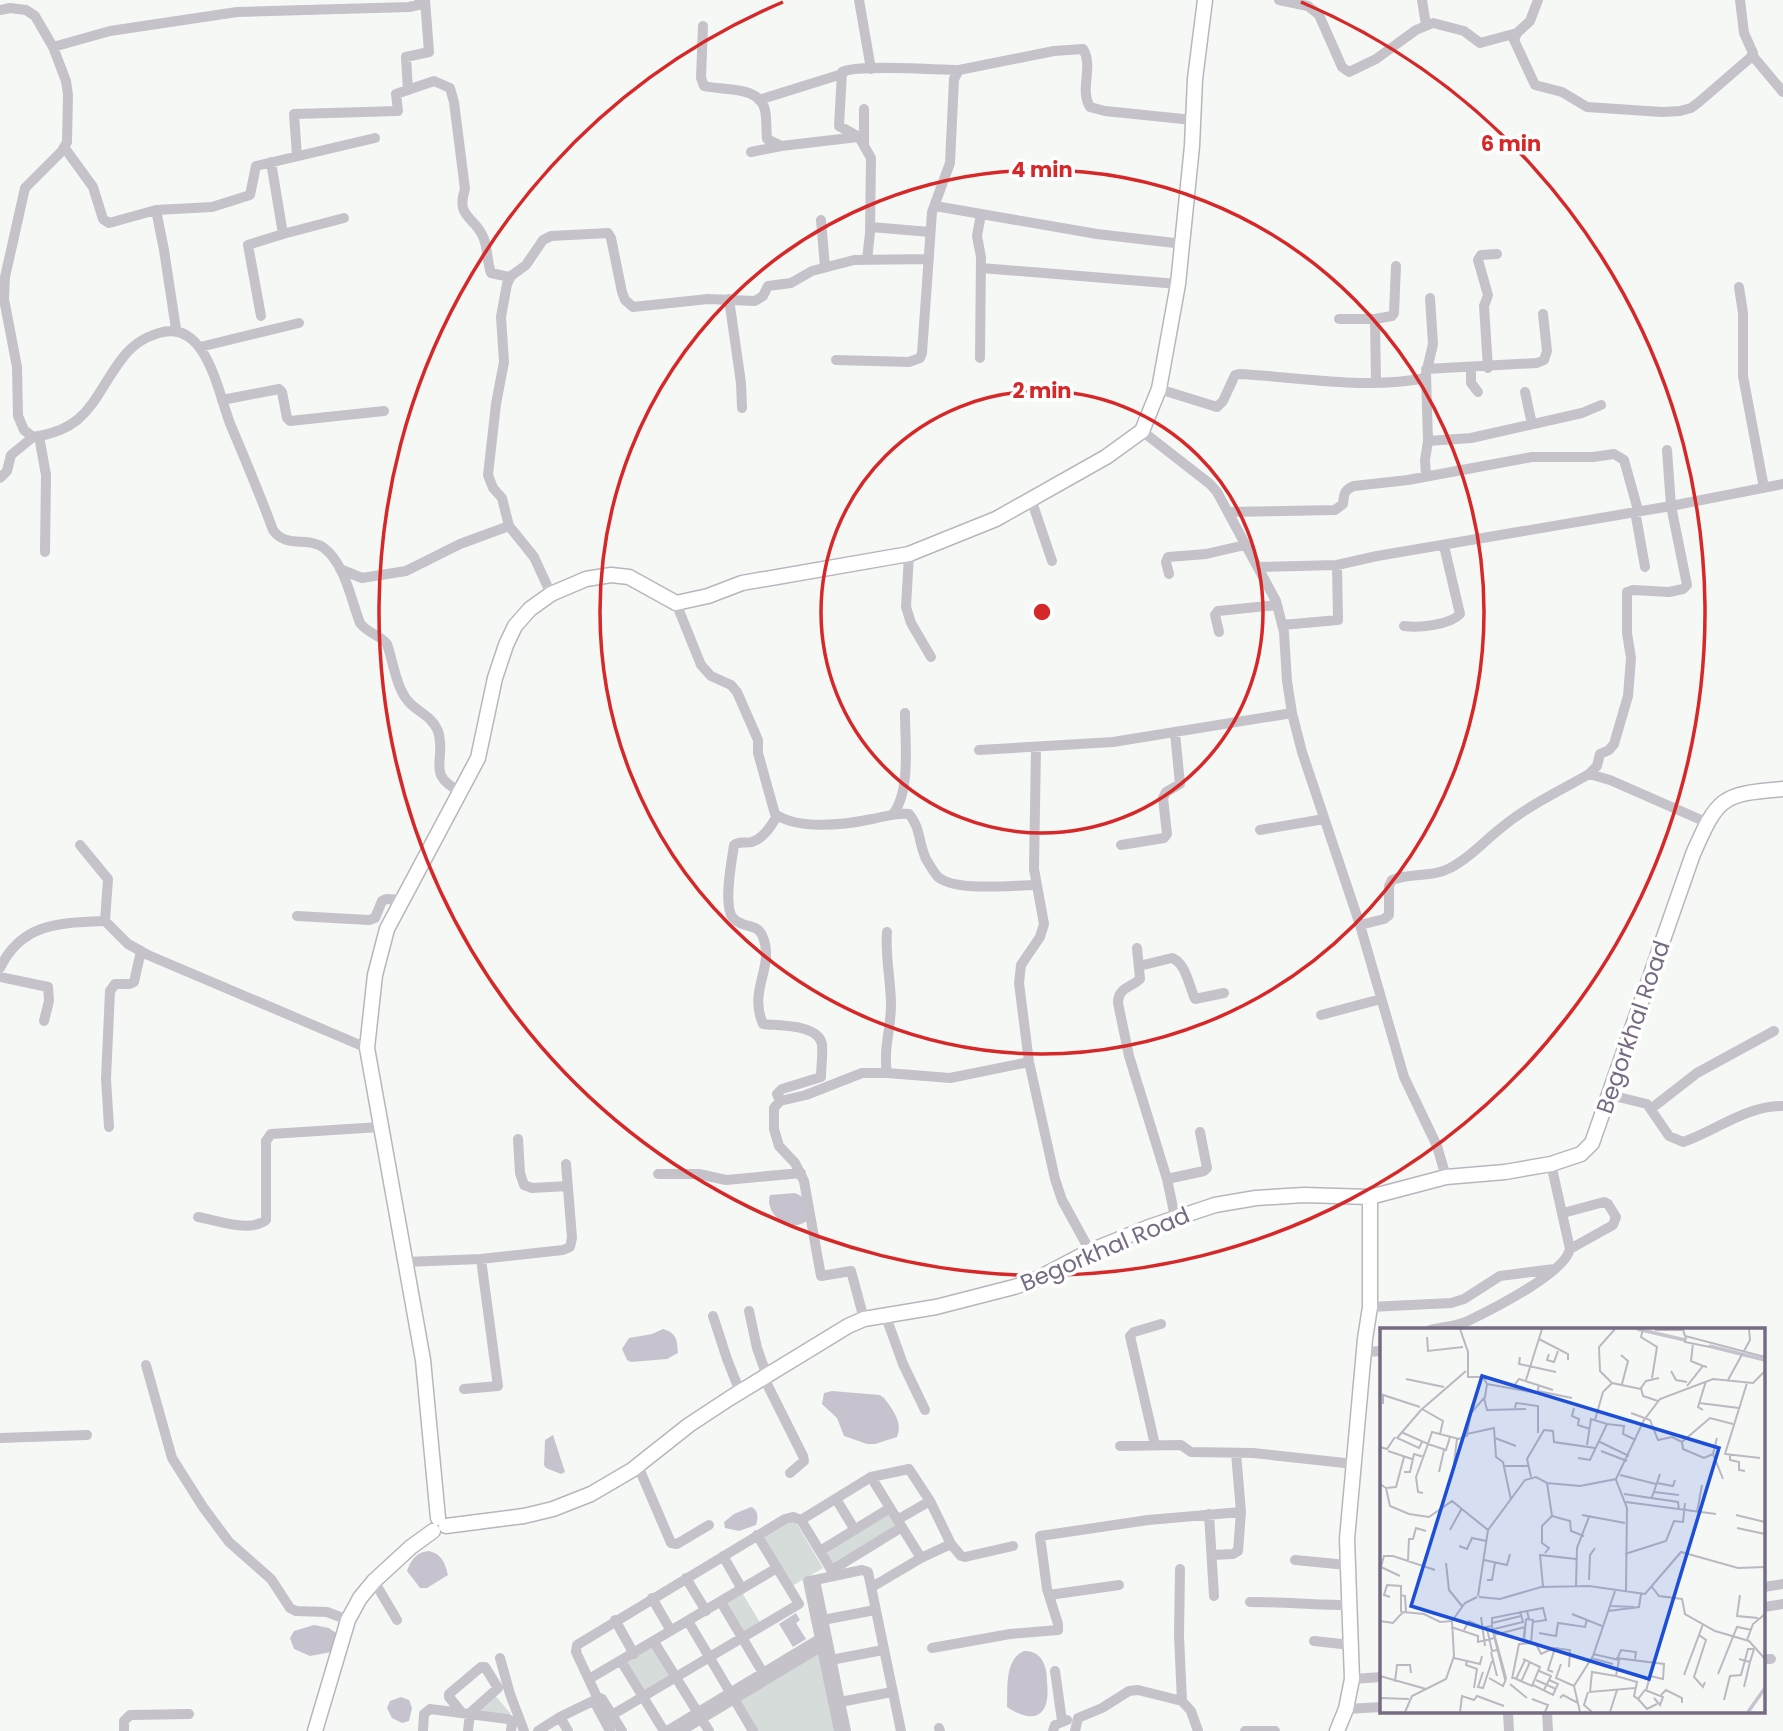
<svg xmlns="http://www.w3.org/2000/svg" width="1783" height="1731" font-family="Poppins,sans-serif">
<rect width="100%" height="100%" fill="#f6f8f6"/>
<path fill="#d5dcda" d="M890 1511 900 1527 832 1568 822 1551Z
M794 1519 823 1568 792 1586 763 1537Z
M741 1591 761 1624 742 1635 723 1603Z
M653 1644 673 1677 643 1695 623 1662Z
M820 1650 835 1731H757L738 1700Z
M494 1694 511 1714 474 1710Z"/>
<path fill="#c6c3ce" d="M795 1193 803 1197 809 1220C805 1222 802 1224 798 1225 781 1227 765 1210 770 1195Z
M663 1329C677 1333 677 1340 678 1353L667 1359 631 1362 627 1360 622 1349 629 1338 652 1334Z
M832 1391 880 1395 884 1398C893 1410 903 1422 897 1437L875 1444H867L844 1436 837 1418 822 1404 824 1393Z
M553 1435 565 1472 561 1474 546 1468 544 1465 545 1440Z
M751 1507C759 1510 758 1519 756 1525L739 1531 725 1528 724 1522 734 1514Z
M429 1551C442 1554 445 1563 448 1575L427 1588H420L407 1571C411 1559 417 1552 429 1551Z
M796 1613 800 1620 796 1623 806 1639 793 1647 779 1624Z
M314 1625 329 1628 336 1633 331 1652 310 1656 294 1649 290 1638 294 1631Z
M1024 1651C1031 1651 1038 1653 1042 1660 1046 1666 1047 1675 1047 1682 1051 1715 1035 1726 1007 1707 1008 1688 1004 1660 1024 1651Z
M401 1697 409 1700 412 1708 409 1721 402 1723 392 1718 387 1708 390 1701Z"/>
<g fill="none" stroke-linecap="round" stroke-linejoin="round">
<defs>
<path id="secondary" d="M438 1518 423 1360 367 1048 375 975 387 929 478 758 495 678 506 645 515 626 530 609 551 594 586 579 611 575 629 577 676 603 708 596 742 583 909 554 996 519 1106 457 1142 431 1159 389 1178 284 1192 146 1195 79 1205 0
M446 1526 524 1516 553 1509 591 1494 632 1470 689 1425 730 1398 848 1326 864 1319 936 1307 1014 1287 1033 1281 1090 1251 1149 1227 1215 1205 1256 1198 1304 1195 1370 1197 1446 1177 1505 1172 1551 1164 1581 1154 1592 1143 1693 854C1718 797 1721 794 1783 789
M315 1731 348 1620 360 1598 374 1581 411 1547 433 1531
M1337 1731 1346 1709 1352 1679 1347 1539 1365 1339 1370 1307V1197"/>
</defs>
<use href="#secondary" stroke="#b9b5bd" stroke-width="17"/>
<path stroke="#c5c2c9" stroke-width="10" d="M859 0 871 69
M1279 0 1308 6 1319 15 1342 67 1349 72 1376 59 1416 30 1433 23 1464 31 1480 43 1517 33
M1422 0 1426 25
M1538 0 1530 21 1517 33 1514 40 1535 85 1562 92 1587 107 1662 112 1680 111 1691 108 1699 102 1750 58 1753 53 1744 33 1740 0
M0 10 10 8 26 10 35 16 53 47 66 81 68 95 67 142 62 151 25 188 5 277 4 299 17 367 18 416 24 430 33 437C89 429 92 399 121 360 131 346 142 338 159 333 207 318 218 394 231 426 246 461 260 495 273 530 286 549 308 536 324 548 345 564 351 600 360 623 367 633 380 635 387 644 393 661 396 687 408 701 417 712 432 716 438 731 447 759 425 775 460 791
M703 26 701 78 704 86C724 91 759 85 765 110 767 119 766 130 767 139L781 146 858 137
M53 47 110 31 237 12 409 7 418 5 420 0
M1752 55 1783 92
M408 90 406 57 429 52 425 0
M759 100 842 74
M864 109V145
M64 147 93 187 103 219 109 223 156 210 212 207 250 195 256 166 375 138
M751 152 781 146
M297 156 294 114 398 111 396 94 434 81 450 88 454 102 465 189C455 219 476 216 484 239 488 250 487 262 491 273L510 277
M271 162 283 234 344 218
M935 206 1097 234 1183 244
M156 210 164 250 176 329
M821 220 825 267
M871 227 930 232
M867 260 870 233 871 158 859 137 839 126 842 72C859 64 936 70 959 70
M981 268 1178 284
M1739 287 1743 313V376L1764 488
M729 299 741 383 742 408
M261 316 248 245 283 234
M1339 319H1375
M200 347 299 323
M980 358 981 257 977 236 981 214
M836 360 909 362 920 358 922 353 932 212 950 163 954 79 959 70 1054 51 1083 49C1094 66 1079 90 1090 107L1105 111 1193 120
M1471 368V383L1478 392
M1488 368 1484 306 1488 295 1478 260 1481 255 1497 254
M1426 369 1537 363 1544 360 1547 351 1543 314
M1376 383 1375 319 1392 316 1394 313 1396 266
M1159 389 1217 407 1223 401 1235 375 1239 374C1301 377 1363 390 1426 378
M1525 392 1532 424
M222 400 279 389 282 392 287 418 290 421 384 411
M1142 431 1210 484 1217 492 1276 601 1284 632 1287 681 1292 713 1302 752 1360 925 1404 1077 1437 1146 1446 1177
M39 436 46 475 45 552
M1428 441 1471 438 1582 413 1601 405
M1426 476 1425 460 1428 441 1426 374 1433 344 1430 298
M0 478 7 471 11 455 33 437
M1031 499 1052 561
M1635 511 1645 567
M1228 512 1335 510 1343 504C1344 494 1344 490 1354 486L1408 480 1532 457H1593L1614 454 1624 460 1638 510
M909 554 906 607 911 623 931 657
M1258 567 1337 565 1377 556 1671 506 1783 484
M340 569 362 578 406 571 460 544 509 526
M1169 574 1166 562 1168 557 1206 554 1245 545
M551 594 534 557 509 526 502 498 493 488 488 475 496 404 504 362 501 317 507 284 511 276 526 265 543 240 551 236 608 233 611 238 622 292 625 300 633 307 708 299 755 301 763 296 768 286 791 283 812 271 854 260 929 259
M676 603 701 665 711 676 731 685 737 692 758 740V753L775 814C798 830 844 825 872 819 885 817 896 812 909 814 921 828 918 842 926 859 929 864 934 873 938 877 956 892 1012 885 1036 885
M1282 625 1338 620 1337 565
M1404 626C1419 628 1450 625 1460 614L1444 546
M1219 632 1215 615 1218 611 1277 605
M1036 747 1034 869 1044 924 1040 937 1021 965 1019 983 1029 1062 1055 1179 1062 1200 1090 1251
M979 750 1113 742 1292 713
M1589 774 1610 780 1708 823
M893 814C911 791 905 742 905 713
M777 816C771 826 764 838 752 842 744 844 741 840 734 845 732 860 722 908 734 919 747 931 760 920 765 944 771 971 749 992 763 1024 779 1026 818 1024 822 1044 823 1055 821 1067 821 1077L782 1089 777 1094 780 1101
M1260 830 1324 819
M80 845 108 879 105 921
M1121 845 1164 838 1167 834 1163 798 1166 792 1180 784 1175 733
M297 916 369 920 375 918 382 901 386 899 402 900
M1360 925 1384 919 1389 915V886L1392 880C1411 872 1432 878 1450 868 1470 858 1484 841 1501 828 1527 806 1560 791 1589 774L1597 766 1600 754 1609 750 1614 744 1628 696 1631 658 1627 633V592L1633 590 1669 592 1683 589 1687 585 1671 506 1667 450
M1137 948 1140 979C1131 988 1118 987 1118 1003L1129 1056 1167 1179
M1139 966 1172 958C1186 963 1189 986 1195 999L1224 993
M0 968C22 922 61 923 105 921L128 944 148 955 367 1048
M0 977 48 987 49 1001 44 1021
M1321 1015 1381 999
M887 1073C883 1049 891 1029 891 1005 891 981 885 957 887 932
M1610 1095 1647 1104 1669 1136 1683 1142C1715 1131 1748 1105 1783 1106
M1652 1108 1697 1073 1774 1031
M109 1127 106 1079 110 991 115 984H129L134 982 141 951
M518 1139 520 1173 524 1185 532 1188 568 1186
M658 1174H699L726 1180 801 1173
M1563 1213 1604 1202 1608 1204 1616 1217 1613 1225 1570 1249
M198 1217C217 1220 249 1233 266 1220V1141L271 1134 380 1127
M1175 1217 1167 1179 1204 1171 1207 1168 1200 1132
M405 1262 481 1259 563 1250 570 1247 572 1238 566 1164
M1370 1307 1451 1303 1464 1299 1500 1276 1554 1269
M749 1311 757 1348 767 1376
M713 1316 727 1359 740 1392
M886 1317 903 1364 925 1410
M864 1319 851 1271 821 1276 804 1181 795 1163 779 1146 774 1129V1108L780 1101 806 1095 862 1073H887L950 1078 1029 1062
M1430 1330C1443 1327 1456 1326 1468 1321 1491 1310 1565 1273 1570 1249L1551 1164
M1364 1352 1382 1351
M146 1365 172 1458 203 1507 229 1542 271 1579 290 1608 296 1611 327 1612 348 1620
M764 1378 803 1456 804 1461 790 1473
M464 1389 498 1386 481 1259
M0 1438 87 1435
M1155 1445 1130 1336 1134 1332 1161 1324
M1120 1446 1181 1445 1191 1452 1253 1453 1354 1464
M638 1466 671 1543 677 1544 709 1525
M871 1477 921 1558
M836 1499 855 1530
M1209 1514 1214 1596
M897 1520 930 1501
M951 1544 961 1556 965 1557 1013 1546
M820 1551 890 1508
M1212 1555 1233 1554 1238 1551 1241 1512
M723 1556 742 1589
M1295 1560 1347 1565
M1180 1569 1179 1636 1182 1701
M832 1570 902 1527
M835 1576 801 1520 871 1477 909 1469 930 1501 951 1544 921 1558 872 1587
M686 1578 706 1611
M815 1580 862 1570 868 1572 901 1731
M374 1581 397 1620
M1764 1587 1783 1584
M1049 1595 1119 1585
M652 1598 671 1631
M721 1602 763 1673
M1250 1602C1283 1602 1315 1605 1348 1605
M1764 1607 1783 1604
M615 1620 634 1654
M823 1620 875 1610
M688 1621 753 1731
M1314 1641 1351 1645
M654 1642 709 1731
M932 1648 1010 1634 1058 1630V1624L1047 1589 1040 1536 1148 1520 1241 1512 1236 1453
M500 1658 510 1694 524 1731
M1764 1659H1771
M831 1660 883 1650
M621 1661 664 1731
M1055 1671 1062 1721
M589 1679 777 1568
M1352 1679 1382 1677
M597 1697 576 1652 577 1645 785 1519 793 1517 801 1520
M840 1702 892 1692
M1346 1709 1382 1707
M1508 1712 1509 1731
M1547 1712 1548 1731
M462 1713 449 1697V1694L481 1667H485L498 1688 470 1713 468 1731
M612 1715 799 1604 757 1535
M939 1728 940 1731
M124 1731V1721L130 1715 189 1714
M423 1731 424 1714 430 1709 508 1719 512 1722 511 1731
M538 1731 560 1717
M568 1731 560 1717 595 1700
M610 1731 595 1703 597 1697 602 1699 622 1731
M667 1731 826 1635
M681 1731 824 1645
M839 1731 808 1581 815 1580 846 1731
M1053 1731 1055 1725 1067 1720
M1075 1731 1078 1718 1102 1708 1129 1691 1138 1690 1182 1701 1191 1711 1198 1731
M1245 1731H1275"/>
<use href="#secondary" stroke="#fff" stroke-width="14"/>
</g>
<g fill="none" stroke="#d62828" stroke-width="3.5">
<circle cx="1042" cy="612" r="221"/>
<circle cx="1042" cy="612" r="442"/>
<path d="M1301 2A663 663 0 1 1 783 2"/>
</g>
<g text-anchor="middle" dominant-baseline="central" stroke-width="7" stroke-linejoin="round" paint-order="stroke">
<g font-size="23" fill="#766b83" stroke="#fff">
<text transform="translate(1633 1027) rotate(-71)">Begorkhal Road</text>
<text transform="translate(1105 1249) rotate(-23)">Begorkhal Road</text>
</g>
</g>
<g transform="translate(1380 1328)">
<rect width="385" height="385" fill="#f6f8f6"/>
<path fill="none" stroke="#c6c3ce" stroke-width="3.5" d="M257 1 305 12M329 18 385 32M368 384 385 360"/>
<path fill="none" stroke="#bbb8c1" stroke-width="2" d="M80 1 88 24V49H103L107 56 105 69 91 85 87 106 114 100 116 129 123 134 131 172M235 1 219 19 220 43 232 55 261 61M263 1 261 9 277 19 272 50M303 1 305 8 385 29M275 2H304M306 8 305 14 330 19M47 9 48 23 83 19M159 11 188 26V32M313 15 311 33 323 38M169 26 167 32 174 34 178 23M241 27 248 33 242 56M140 29 139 36 176 44M291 43 296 52 307 54M26 51 64 59M146 52 162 1M348 52 370 12 369 1M367 55 345 126 380 130M107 56 157 65 159 57M307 58 323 38 327 39M133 59 139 51 173 62M158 63 192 70M104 70 107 82 146 81M278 73 263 68 261 60 266 53 279 50M319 75 359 80M3 76V67L40 79M135 80 136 75 158 78V105M194 80 192 88 199 91 198 97 210 101M42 81 63 93 60 106M323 82 318 79 326 53M251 85 270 92 278 112 292 109 302 114M215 92 223 64 232 55M21 104 48 116 52 104 79 111 88 107M115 110 136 118M337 110 333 126 324 130 303 121 302 114 330 90 353 96M218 113 249 128M42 114 39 120 17 110 41 82 86 43M48 116 66 122 70 109M207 117 211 91 227 96M0 119 7 121 15 109M8 123 32 131M221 123 247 133M333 126 343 151M350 127V132L359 134V142L365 143M198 130 210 132 227 96 244 98 243 106 256 112M74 135 77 111M124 138H148M24 144H30L34 126 44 129M59 144 64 122M240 147 276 156M151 149 147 131 164 102 173 103 174 114 215 120M236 152 247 180 246 263M167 155 172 188 190 193 191 203 204 208M277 155 293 158 295 152M0 156 6 160 10 178 29 186 49 189 72 173 108 202M6 160 16 159 24 129M274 164 299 167M43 165 38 164 36 149 48 116M244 166 298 174 299 182M272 169 280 146M246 174 336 186M317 184 322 157M202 187 245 195M356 187 385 194M357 200 385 206M70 202 82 180M79 218 87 221 92 210 106 213M165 225 169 220 162 215V198L172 188M245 226 286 213 294 193 303 194 305 175M104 232 127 237 130 226M28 233 29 211H33L36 200 46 203M66 235 69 262 82 278M1 239 20 248M0 242 4 228H13L55 242M107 252H112L115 235M209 252 210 227 215 220M163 258 160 227 196 231M196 258 197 220 209 189M272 259 279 268 302 271 305 286 335 303 369 313 385 331M20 267 25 268 26 284M360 267 357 288 378 290M98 268 108 202 145 152 156 149 167 155 200 158 236 151 264 92 280 71 333 51 373 55 385 43M10 269 4 267 7 257 21 258V284M99 269 120 271 161 259 209 258 265 266 301 224 358 240 385 239M231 278 254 279M228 283 259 279 261 266M192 286 222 298M101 289 105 318M149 291 147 283 163 280 166 292 153 294M0 293 13 295 23 284 44 286 60 294 72 293M112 295 141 288M323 296 319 307 326 312 314 349 323 359 325 354M112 298 126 350 125 351 113 304ZM112 298V290L147 283M112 298 106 299 108 305 112 323 117 322M71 299 98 308V314L114 310M114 301 143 294 140 283M84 302 89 293 100 298M159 305 176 308 178 295 205 299 207 291M114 307 145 299M367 312 373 296 385 286M143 314 146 291 144 314M156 316 161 326 174 320M111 324 117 348M213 326 239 332 236 348 257 354 254 368 258 371 265 362 283 369 280 377 274 370M238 329 241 322 256 324 255 331M74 330 100 336 102 328M211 330 233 336M236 330 284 336 283 351 270 348 266 363M359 331 370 334 374 321M87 332 86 337 97 341 94 360M181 336 176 350 194 358M159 343 171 348 164 362M103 344 98 359 103 360 112 333M173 344 168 342 175 320 190 322 189 339M338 346 357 299 372 302M304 347 319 307M0 348 46 361M236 348 212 344 210 364 255 360M132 349 152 358 160 339 143 331M109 350 123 358 126 351M132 351 139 316 151 315 153 292 146 291M136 351 145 332M156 352 176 361M15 354 17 337H30L31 345M141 354 150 334M130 356 147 370M153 357 173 367 178 356 169 352M364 359 370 334M208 364 204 377 212 384M281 367 286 362 302 370V375M0 370 29 371M180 370 183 367 198 375M152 371 168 377 165 384M258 371 267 381 277 376M344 372 350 348 361 347 368 321H374M25 384 32 368 66 351 74 328 72 293 85 275 97 269M80 384 82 368 94 372 97 368 124 378M200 384 194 358 213 328 235 263M230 384 237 362"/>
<path fill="#1d4ed8" fill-opacity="0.15" stroke="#1d4ed8" stroke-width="3.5" d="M102 48 339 120 269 351 31 278Z"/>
<rect width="385" height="385" fill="none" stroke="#766b83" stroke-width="3.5"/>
</g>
<circle cx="1042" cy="612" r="10" fill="#d62828" stroke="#fff" stroke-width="3.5"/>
<g font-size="21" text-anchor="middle" font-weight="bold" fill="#d62828" stroke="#fff" stroke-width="7" stroke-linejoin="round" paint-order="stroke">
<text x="1511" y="151">6 min</text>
<text x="1042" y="177">4 min</text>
<text x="1042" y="398">2 min</text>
</g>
</svg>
